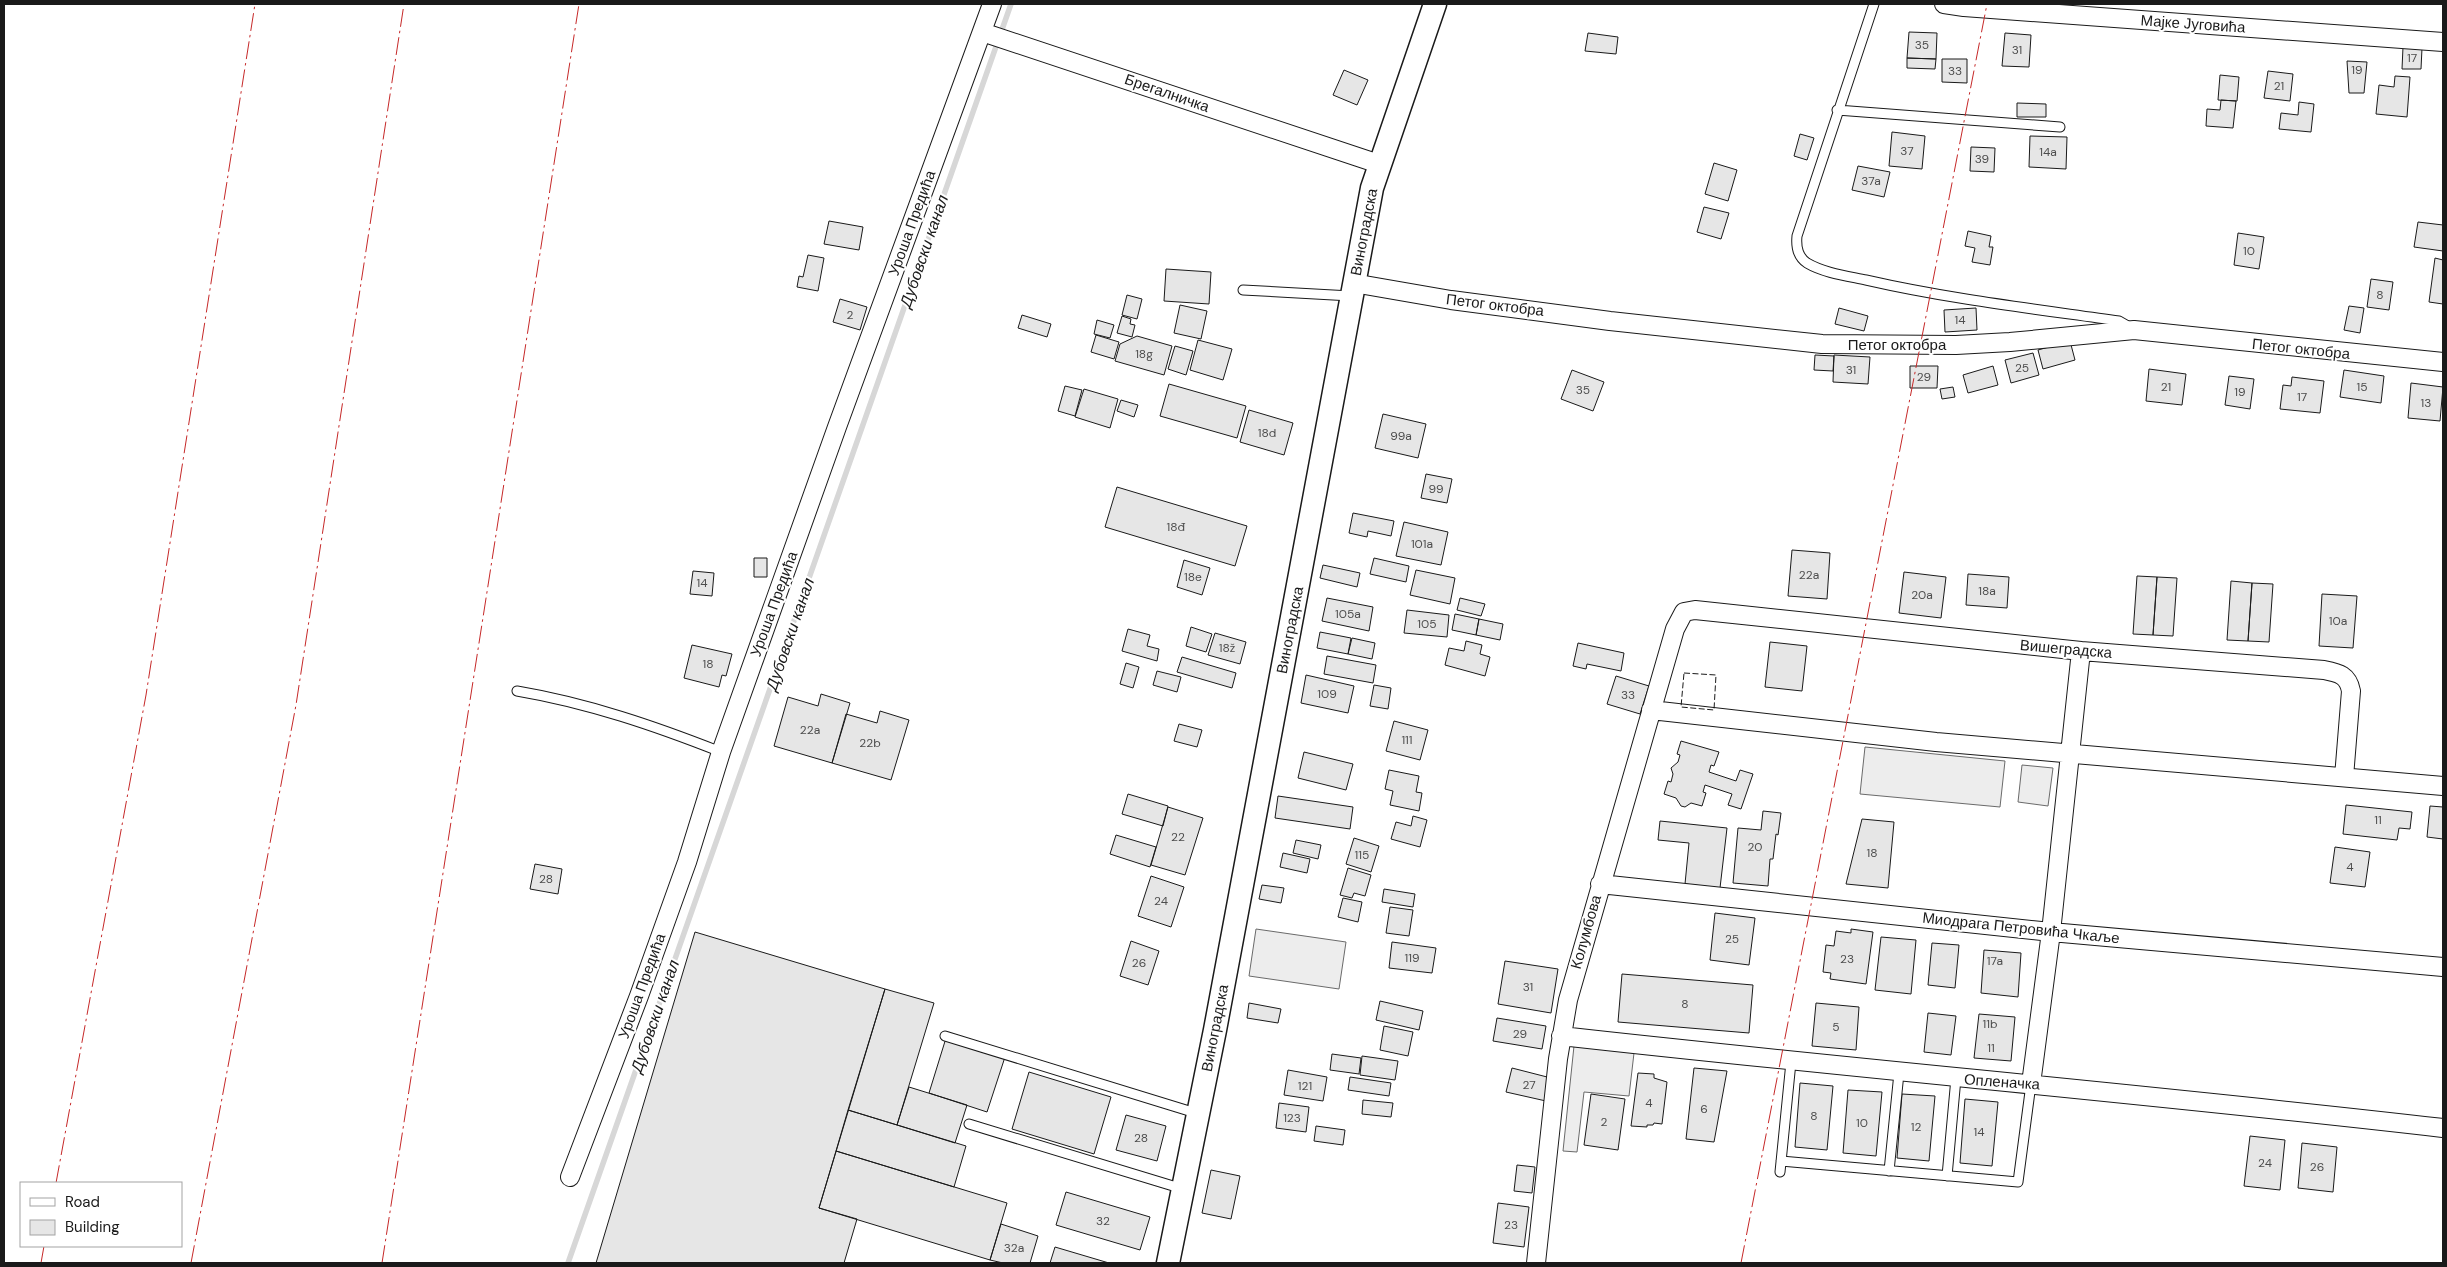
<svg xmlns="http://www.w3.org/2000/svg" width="2447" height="1267" font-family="'DM Sans',sans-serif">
<rect width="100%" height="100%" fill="#fff"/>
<path fill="#ededed" stroke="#6a6a6a" d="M1865 747 2005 761 2000 807 1860 794Z
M2022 765 2053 768 2048 806 2018 802Z
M1256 929 1346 942 1339 989 1249 976Z
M1574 1046 1634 1053 1629 1096 1584 1092 1577 1152 1563 1151Z"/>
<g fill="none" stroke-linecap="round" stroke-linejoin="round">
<path stroke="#d7d7d7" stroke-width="5.5" d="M568 1263 1011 4"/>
</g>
<path fill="#e6e6e6" stroke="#1a1a1a" d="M1909 32 1937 33 1936 59 1907 58Z
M1588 33 1618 37 1616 54 1585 51Z
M2005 33 2031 35 2029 67 2002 66Z
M2403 47 2422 48 2421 69H2402Z
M1907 58 1936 59 1935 69 1907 68Z
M1942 59H1967V83L1942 82Z
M2347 61 2367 62 2364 93H2349Z
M1344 70 1368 80 1357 105 1333 95Z
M2268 71 2293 74 2290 101 2264 98Z
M2220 75 2239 77 2237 101 2218 100Z
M2395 76 2410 77 2407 117 2376 114 2379 85 2394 87Z
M2221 100 2236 101 2233 128 2206 126 2207 109 2220 110Z
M2299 102 2314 104 2311 132 2279 129 2281 113 2298 115Z
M2017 103 2046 104V117H2017Z
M1892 132 1925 136 1922 169 1889 166Z
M1800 134 1814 138 1807 160 1794 156Z
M2030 136 2067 137 2066 169 2029 167Z
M1971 147 1995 148 1994 172 1970 171Z
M1714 163 1737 170 1728 201 1705 194Z
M1858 166 1890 172 1884 197 1852 190Z
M1704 207 1729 213 1721 239 1697 232Z
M829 221 863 227 859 250 824 244Z
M2418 222 2443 225V251L2414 247Z
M1968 231 1991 236 1989 247H1993L1990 265 1972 262 1975 248 1965 246Z
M2238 233 2264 237 2259 269 2234 265Z
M808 255 824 258 818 291 797 287 799 276 803 277Z
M2435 258 2443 260V304L2429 302Z
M1166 269 1211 272 1209 304 1164 301Z
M2371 279 2393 282 2389 310 2367 307Z
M1127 295 1142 299 1137 319 1122 315Z
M840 299 867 307 860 330 833 322Z
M1180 305 1207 311 1201 339 1174 333Z
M2349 306 2364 308 2360 333 2344 330Z
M1839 308 1868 316 1864 331 1835 324Z
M1976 308 1977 330 1945 332 1944 310Z
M1022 315 1051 324 1047 337 1018 328Z
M1122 316 1131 319 1130 324 1135 325 1132 337 1117 333Z
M1097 320 1114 325 1110 338 1094 334Z
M1096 335 1119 342 1114 359 1091 352Z
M1137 336 1172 346 1164 375 1115 361 1120 344Z
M1198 340 1232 349 1223 380 1190 370Z
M2070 341 2075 360 2043 369 2038 350Z
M1175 346 1193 351 1186 375 1168 369Z
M2033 353 2039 375 2011 383 2005 360Z
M1815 355 1834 356 1833 371 1814 370Z
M1834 355 1870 357 1868 384 1833 382Z
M1910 366H1938L1937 388H1910Z
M1993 366 1998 385 1968 393 1963 375Z
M2149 369 2186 374 2182 405 2146 401Z
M1572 370 1604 382 1593 411 1561 399Z
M2344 370 2384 376 2381 403 2340 397Z
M2229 376 2254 379 2250 409 2225 405Z
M2292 377 2324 381 2320 413 2280 409 2283 385 2291 386Z
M2411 383 2443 387 2440 421 2408 418Z
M1169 384 1246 406 1237 438 1160 416Z
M1065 386 1082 390 1075 416 1058 411Z
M1953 387 1955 397 1942 399 1940 389Z
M1084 389 1118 399 1110 428 1075 417Z
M1121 400 1138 405 1134 417 1117 411Z
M1249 410 1293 423 1284 455 1240 442Z
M1383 414 1426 424 1418 458 1375 448Z
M1426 474 1452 479 1447 503 1421 498Z
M1117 487 1247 526 1235 566 1105 527Z
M1353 513 1394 521 1391 536 1368 531 1367 537 1349 533Z
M1404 522 1448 532 1441 565 1396 556Z
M1792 550 1830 553 1827 599 1788 596Z
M754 558H767V577H754Z
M1374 558 1409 566 1406 582 1370 574Z
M1184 560 1210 568 1202 595 1177 587Z
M1323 565 1360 573 1357 587 1320 578Z
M1416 570 1455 578 1450 604 1410 595Z
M693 571 714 573 712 596 690 594Z
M1904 572 1946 577 1941 618 1899 613Z
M1968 574 2009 577 2007 608 1966 605Z
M2137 576 2157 577 2153 635 2133 634Z
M2157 577 2177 578 2173 636 2153 635Z
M2231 581 2252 583 2248 641 2227 640Z
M2252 583 2273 584 2269 642 2248 641Z
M2322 594 2357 596 2353 648 2319 646Z
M1327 598 1373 607 1369 631 1322 621Z
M1460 598 1485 604 1481 616 1457 610Z
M1407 610 1449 615 1447 637 1404 633Z
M1455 614 1479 619 1476 635 1452 630Z
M1479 619 1503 624 1500 640 1476 635Z
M1191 627 1212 634 1206 652 1186 646Z
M1128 629 1150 635 1147 646 1159 649 1157 661 1122 651Z
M1320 632 1351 638 1348 654 1317 648Z
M1215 633 1246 642 1240 664 1208 655Z
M1352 638 1375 643 1372 659 1348 654Z
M1466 641 1482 645 1480 654 1490 657 1485 676 1445 665 1449 648 1464 651Z
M1770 642 1807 646 1802 691 1765 687Z
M1578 643 1624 653 1621 671 1587 664 1586 669 1573 666Z
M692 645 732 654 726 676 722 675 719 687 684 678Z
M1327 656 1376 665 1373 683 1324 674Z
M1182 657 1236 673 1232 688 1177 672Z
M1126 663 1139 667 1133 688 1120 684Z
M1157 671 1181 677 1177 692 1153 685Z
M1306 675 1354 686 1348 713 1301 703Z
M1616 676 1649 686 1640 714 1607 704Z
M1374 685 1391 688 1388 709 1370 706Z
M821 694 850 703 832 763 774 746 788 697 818 706Z
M880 711 909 720 891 780 832 763 846 714 877 723Z
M1394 721 1428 730 1420 760 1386 751Z
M1179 724 1202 730 1197 747 1174 741Z
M1681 741 1719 752 1714 766 1711 765 1709 772 1736 781 1740 770 1753 774 1741 809 1728 805 1732 794 1705 785 1703 792 1706 793 1702 806 1691 803 1685 807 1681 806 1676 798 1664 794 1668 781 1671 782 1673 774 1671 768 1678 762 1680 755 1677 754Z
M1304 752 1353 764 1346 790 1298 778Z
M1389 770 1419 776 1416 792 1422 793 1419 811 1390 805 1393 791 1385 789Z
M1128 794 1168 806 1163 826 1122 814Z
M1278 796 1353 807 1350 829 1275 818Z
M2346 805 2412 812 2410 829 2399 828 2397 840 2343 834Z
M2430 806 2443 807V839L2427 837Z
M1168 807 1203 818 1185 875 1151 865Z
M1763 811 1781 813 1778 835 1776 834 1773 859H1770L1768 886 1733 883 1738 828 1761 830Z
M1413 816 1427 820 1420 847 1391 839 1396 822 1411 826Z
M1862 819 1894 822 1888 888 1846 884Z
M1660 821 1727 828 1720 888 1685 884 1689 843 1658 840Z
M1116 835 1156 847 1150 867 1110 854Z
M1354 838 1379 846 1371 872 1346 864Z
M1296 840 1321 845 1318 859 1293 853Z
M2335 847 2370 852 2365 887 2330 883Z
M1283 853 1310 859 1307 873 1280 867Z
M535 864 562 869 558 894 530 889Z
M1348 868 1371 875 1365 896 1354 893 1352 898 1340 895Z
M1151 876 1184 887 1171 927 1138 916Z
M1262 885 1284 888 1281 903 1259 899Z
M1384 889 1415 894 1413 907 1382 902Z
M1343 898 1362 902 1358 922 1338 917Z
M1390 907 1413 910 1409 936 1386 933Z
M1715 913 1755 918 1749 965 1710 960Z
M1851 929 1873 932 1866 984 1830 979 1831 973 1823 972 1826 945 1834 946 1836 931 1851 933Z
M695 932 885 989 819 1208 857 1219 844 1263H596Z
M1881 937 1916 940 1911 994 1875 990Z
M1131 941 1159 951 1148 985 1120 976Z
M1392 942 1436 948 1432 973 1389 968Z
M1932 943 1959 945 1955 988 1928 985Z
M1984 950 2021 953 2018 997 1981 993Z
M1505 961 1558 969 1551 1013 1498 1004Z
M1622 974 1753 985 1749 1033 1618 1022Z
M885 989 934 1003 897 1125 848 1110Z
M1380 1001 1423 1011 1419 1030 1376 1020Z
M1249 1003 1281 1009 1278 1023 1247 1018Z
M1816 1003 1859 1007 1856 1050 1812 1046Z
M1928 1013 1956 1016 1951 1055 1924 1052Z
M1979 1014 2015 1017 2011 1061 1974 1058Z
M1497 1018 1546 1026 1542 1049 1493 1041Z
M1384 1026 1413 1032 1408 1056 1380 1050Z
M946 1038 1005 1057 987 1112 929 1093Z
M1332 1054 1361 1058 1359 1074 1330 1070Z
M1362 1056 1398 1061 1395 1080 1360 1075Z
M1512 1068 1551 1078 1546 1101 1506 1092Z
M1694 1068 1727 1071 1714 1142 1686 1139Z
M1288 1070 1327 1077 1323 1101 1284 1095Z
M1029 1072 1111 1097 1094 1154 1012 1129Z
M1638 1073 1654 1074V1078L1667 1082 1662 1124 1654 1123 1653 1125H1647V1127L1631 1126Z
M1350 1077 1391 1083 1389 1096 1348 1090Z
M1800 1083 1833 1086 1827 1150 1795 1147Z
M909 1087 967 1105 955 1143 897 1125Z
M1848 1090 1882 1092 1876 1156 1843 1153Z
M1591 1094 1625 1099 1618 1150 1584 1145Z
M1902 1094 1935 1096 1929 1161 1897 1158Z
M1965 1099 1998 1102 1992 1166 1960 1163Z
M1363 1100 1393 1103 1391 1117 1362 1114Z
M1279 1103 1309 1107 1306 1132 1276 1128Z
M848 1110 966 1146 954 1187 836 1151Z
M1126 1115 1166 1126 1157 1161 1116 1150Z
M1316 1126 1345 1130 1343 1145 1314 1141Z
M2250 1136 2285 1140 2280 1190 2244 1186Z
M2302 1143 2337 1147 2333 1192 2298 1188Z
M836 1151 1007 1203 990 1260 819 1208Z
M1517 1165 1535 1167 1532 1193 1514 1191Z
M1211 1170 1240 1176 1231 1219 1202 1213Z
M1066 1192 1150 1217 1140 1250 1056 1225Z
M1498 1203 1529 1207 1524 1247 1493 1243Z
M1001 1224 1038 1236 1030 1263H1003L990 1260Z
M1055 1247 1109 1263H1050Z"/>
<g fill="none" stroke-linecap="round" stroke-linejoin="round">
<defs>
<path id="service" d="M1874 4 1797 236C1796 246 1798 257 1807 263 1824 273 1847 276 1866 280 1949 299 2035 309 2119 321L2133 329
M1837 110 2060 127
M1243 290 1351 296
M517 691C588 703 655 726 721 752
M945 1036 1199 1114
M969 1124 1183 1189
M1781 1161 2018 1182 2031 1084
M1889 1171 1899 1073
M1780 1172 1791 1062
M1947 1176 1956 1078"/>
<path id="minor" d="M1944 4 1964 7 2443 42
M982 32 1379 164
M1353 283 1451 300 1610 321 1822 344 1956 345 2010 342 2134 330 2443 362
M1651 710 1936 742 2443 786
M1600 884 2051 932 2443 967
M1561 1036C1855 1069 2149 1094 2443 1128
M2031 1084 2051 932 2081 651
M570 1177 639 996 687 862 721 752 837 427 992 4
M1536 1263 1558 1059 1568 1000 1675 629 1684 612 1695 610 2081 651 2324 670C2339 673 2348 675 2351 691L2344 777"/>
<path id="tertiary" d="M1168 1263 1215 1030 1372 188 1435 4"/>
</defs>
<use href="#service" stroke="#1a1a1a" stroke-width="11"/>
<use href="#minor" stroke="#1a1a1a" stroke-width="20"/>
<use href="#tertiary" stroke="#1a1a1a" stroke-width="25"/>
<use href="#service" stroke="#fff" stroke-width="9"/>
<use href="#minor" stroke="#fff" stroke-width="18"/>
<use href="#tertiary" stroke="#fff" stroke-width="22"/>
<path stroke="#1a1a1a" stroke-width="1" stroke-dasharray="6 2.5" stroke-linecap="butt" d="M1684 673 1716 675 1714 710 1681 707Z"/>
<path stroke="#c62828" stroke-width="1" stroke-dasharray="18 4 2.5 4" stroke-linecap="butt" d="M56 1183 146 695 255 4
M41 1263 44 1246
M191 1263 296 705 404 4
M382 1263 579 4
M1741 1263 1987 4"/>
</g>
<g text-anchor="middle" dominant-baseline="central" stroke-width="4" stroke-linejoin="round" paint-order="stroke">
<g font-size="12" fill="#4d4d4d">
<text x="1922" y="45">35</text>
<text x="2017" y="50">31</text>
<text x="2412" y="58">17</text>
<text x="2357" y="70">19</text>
<text x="1955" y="71">33</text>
<text x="2279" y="86">21</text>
<text x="1907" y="151">37</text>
<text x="2048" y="152">14a</text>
<text x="1982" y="159">39</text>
<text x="1871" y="181">37a</text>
<text x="2249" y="251">10</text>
<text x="2380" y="295">8</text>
<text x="850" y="315">2</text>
<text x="1960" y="320">14</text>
<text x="1144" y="354">18g</text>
<text x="2022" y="368">25</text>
<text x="1851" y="370">31</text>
<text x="1924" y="377">29</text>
<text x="2166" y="387">21</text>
<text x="2362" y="387">15</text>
<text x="1583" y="390">35</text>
<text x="2240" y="392">19</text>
<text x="2302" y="397">17</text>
<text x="2426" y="403">13</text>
<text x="1267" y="433">18d</text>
<text x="1401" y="436">99a</text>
<text x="1436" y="489">99</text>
<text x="1176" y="527">18đ</text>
<text x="1422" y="544">101a</text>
<text x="1809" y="575">22a</text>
<text x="1193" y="577">18e</text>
<text x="702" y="583">14</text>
<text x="1987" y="591">18a</text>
<text x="1922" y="595">20a</text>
<text x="1348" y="614">105a</text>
<text x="2338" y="621">10a</text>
<text x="1427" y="624">105</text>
<text x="1227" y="648">18ž</text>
<text x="708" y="664">18</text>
<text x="1327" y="694">109</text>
<text x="1628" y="695">33</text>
<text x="810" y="730">22a</text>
<text x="1407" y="740">111</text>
<text x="870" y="743">22b</text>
<text x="2378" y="820">11</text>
<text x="1178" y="837">22</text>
<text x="1755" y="847">20</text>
<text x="1872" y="853">18</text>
<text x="1362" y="855">115</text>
<text x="2350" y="867">4</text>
<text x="546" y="879">28</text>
<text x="1161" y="901">24</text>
<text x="1732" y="939">25</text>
<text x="1412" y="958">119</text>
<text x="1847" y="959">23</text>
<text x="1995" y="961">17a</text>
<text x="1139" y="963">26</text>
<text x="1528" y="987">31</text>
<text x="1685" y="1004">8</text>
<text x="1990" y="1024">11b</text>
<text x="1836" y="1027">5</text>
<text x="1520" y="1034">29</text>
<text x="1991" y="1048">11</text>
<text x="1529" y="1085">27</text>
<text x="1305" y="1086">121</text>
<text x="1649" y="1103">4</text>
<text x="1704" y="1109">6</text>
<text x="1814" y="1116">8</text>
<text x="1292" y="1118">123</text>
<text x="1604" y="1122">2</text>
<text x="1862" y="1123">10</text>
<text x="1916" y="1127">12</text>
<text x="1979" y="1132">14</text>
<text x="1141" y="1138">28</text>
<text x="2265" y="1163">24</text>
<text x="2317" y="1167">26</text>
<text x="1103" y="1221">32</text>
<text x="1511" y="1225">23</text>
<text x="1014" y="1248">32a</text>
</g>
<g font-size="15" fill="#1a1a1a" stroke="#fff">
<text transform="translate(2193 24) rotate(4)">Мајке Југовића</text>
<text transform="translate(1167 93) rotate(19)">Брегалничка</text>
<text transform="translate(912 223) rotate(-70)">Уроша Предића</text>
<text transform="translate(1364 232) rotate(-79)">Виноградска</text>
<text transform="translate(1495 305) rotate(7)">Петог октобра</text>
<text x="1897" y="345">Петог октобра</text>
<text transform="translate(2301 349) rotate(6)">Петог октобра</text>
<text transform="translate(774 604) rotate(-70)">Уроша Предића</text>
<text transform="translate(1290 630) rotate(-79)">Виноградска</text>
<text transform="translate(2066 649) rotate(5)">Вишеградска</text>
<text transform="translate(2021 928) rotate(6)">Миодрага Петровића Чкаље</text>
<text transform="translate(1586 932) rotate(-74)">Колумбова</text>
<text transform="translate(642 986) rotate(-70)">Уроша Предића</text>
<text transform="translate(1215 1028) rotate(-79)">Виноградска</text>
<text transform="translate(2002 1082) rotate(4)">Опленачка</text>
</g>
<g font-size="16" font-style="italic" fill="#1a1a1a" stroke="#fff">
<text transform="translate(924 251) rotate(-71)">Дубовски канал</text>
<text transform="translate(790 634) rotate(-71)">Дубовски канал</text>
<text transform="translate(655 1016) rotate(-71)">Дубовски канал</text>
</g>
</g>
<rect width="2447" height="1267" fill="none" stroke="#1a1a1a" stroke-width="10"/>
<rect x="20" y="1182" width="162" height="65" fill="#ffffff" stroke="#a3a3a3"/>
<rect x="30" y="1198" width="25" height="8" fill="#ffffff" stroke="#a3a3a3"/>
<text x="65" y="1207" font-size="15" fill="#1a1a1a">Road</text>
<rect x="30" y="1220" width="25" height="15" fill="#e6e6e6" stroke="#a3a3a3"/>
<text x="65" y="1232" font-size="15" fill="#1a1a1a">Building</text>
</svg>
